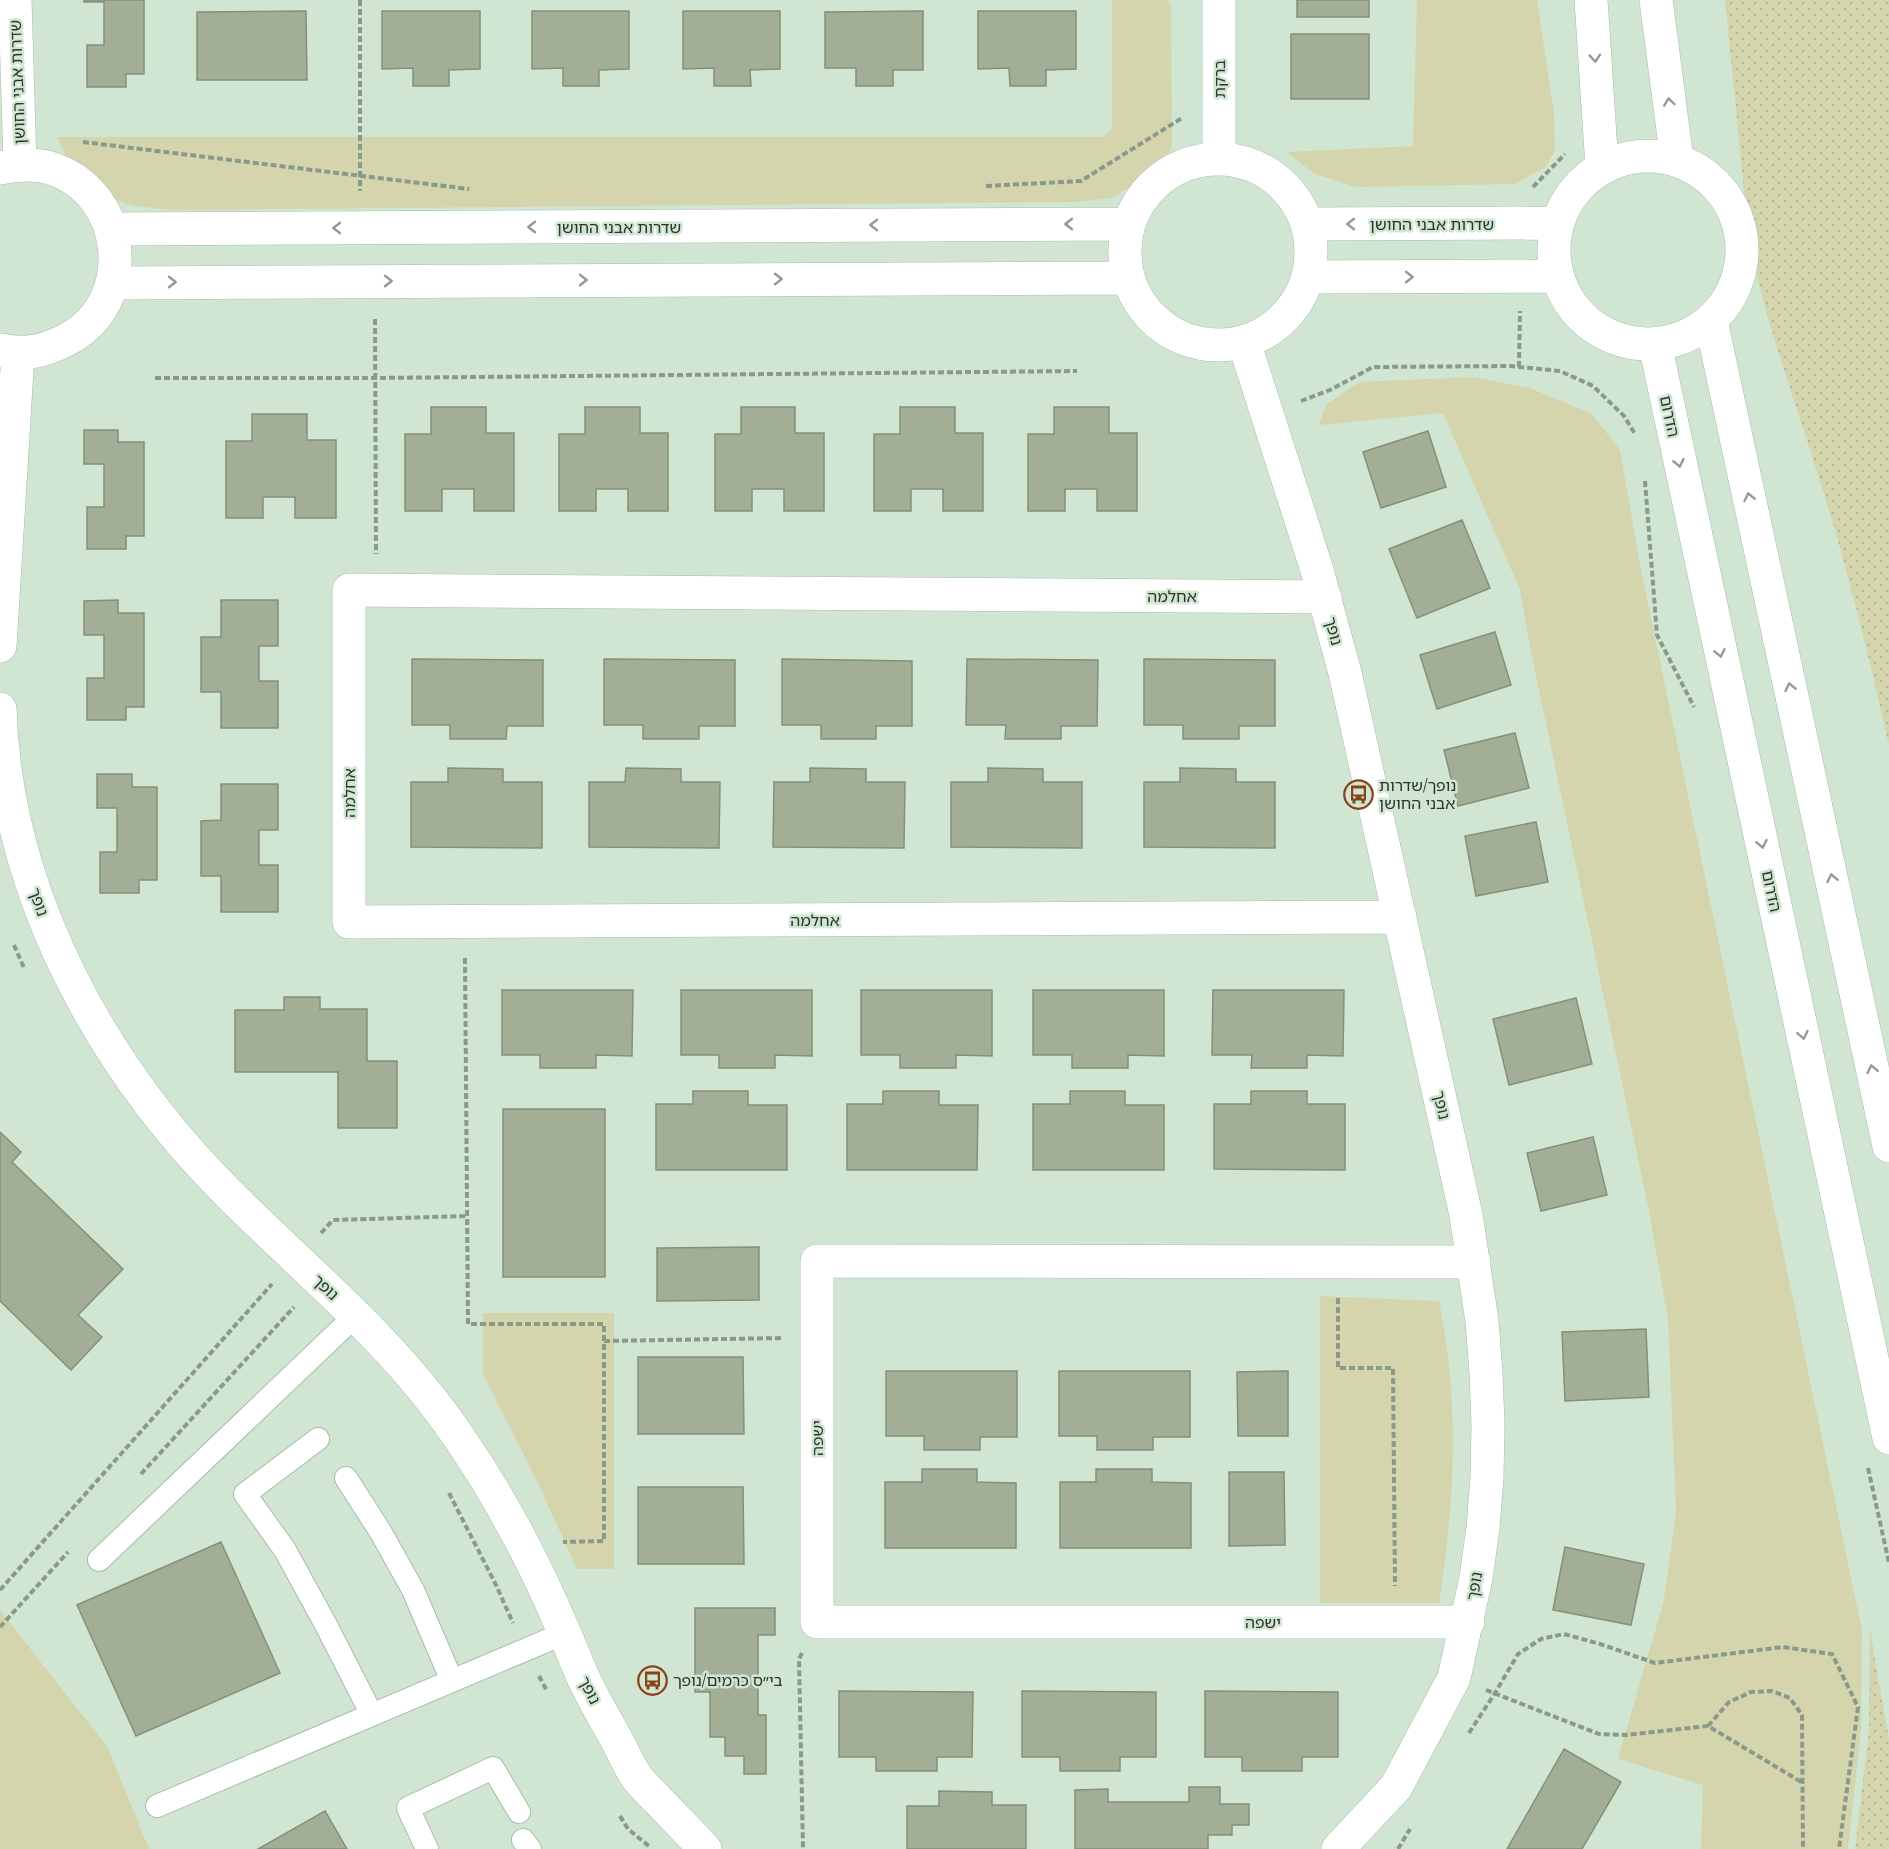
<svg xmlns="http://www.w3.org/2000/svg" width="1889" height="1849" font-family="'Noto Serif','Noto Sans Hebrew',serif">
<defs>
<pattern id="grass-dots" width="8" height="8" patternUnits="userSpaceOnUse" patternTransform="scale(1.5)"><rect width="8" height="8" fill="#d5d5ad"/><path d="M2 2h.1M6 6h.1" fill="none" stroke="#b7b795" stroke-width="1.8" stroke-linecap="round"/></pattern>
</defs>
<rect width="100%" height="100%" fill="#d0e6d2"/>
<path fill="url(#grass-dots)" d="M1725 0H1889V745C1869 657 1848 570 1821 484 1797 408 1770 334 1752 256L1749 240Z
M1870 1629 1889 1740V1849H1855L1869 1731Z"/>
<path fill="#d5d5ad" d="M1112 0H1168L1171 5 1172 148 1163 162 1149 177 1111 198 1073 202 168 210 132 205 94 193 73 171 57 137H1103L1112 129Z
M1417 0H1537L1554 113 1555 150 1546 167 1515 184 1356 187 1315 174 1286 152 1413 146Z
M1473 377 1530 388 1592 414 1620 450 1642 575 1862 1630 1861 1730 1848 1849H1701L1703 1785 1618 1759 1664 1600 1676 1511 1668 1319 1649 1211 1532 657 1520 590 1443 413 1319 425 1326 405 1359 382Z
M1320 1296 1439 1301C1460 1403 1455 1501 1439 1603H1320Z
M483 1313H614V1569H577L536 1479 483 1374Z
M0 1610 108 1748 149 1849H0Z"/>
<path fill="#a3ae97" stroke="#859079" stroke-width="1.5" d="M84 0H144V74H126V87H87V45H104V2H84Z
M1297 0H1369V17H1297Z
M306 11 307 80H197V12Z
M382 11H480V69L449 70V86H413V68L382 69Z
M532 11H629V69L599 70V86H563V68L532 69Z
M683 11H780V69L750 70 751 86H714V68L683 69Z
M923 11V70H893V86H856V68H825V12Z
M978 11H1076V69L1046 70V86H1010L1009 68 978 69Z
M1291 34H1369V99H1291Z
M431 407H486V433H514V511H474V489H442V511H405V434H431Z
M585 407H640V433H668V511H628V489H596V511H559V434H585Z
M741 407H795V433H824V511H784V489H752V511H715V434H741Z
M900 407H955V433H983V511H943V489H911V511H874V434H900Z
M1054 407H1109V433H1137V511H1097V489H1065V511H1028V434H1054Z
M252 414H307V440H336V518H295V497H263V518H226V441H252Z
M84 430H118V442H144V536H126V549H87V507H104V464H84Z
M1428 431 1446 487 1381 508 1363 452Z
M1462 520 1490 588 1417 618 1389 549Z
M118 600V613H144V707H126V720H87V678H104V635H84V601Z
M221 600H278V646H259V681H278V728H221V692H201V637H221Z
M1495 632 1511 685 1437 709 1420 655Z
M412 659 543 660V726H507L506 739H450V725H412Z
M604 659 735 660V726H699V739H643V725H604Z
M782 659 912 661V726H876V739H821V725H782Z
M967 659 1098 660 1097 726H1061V739H1005L1006 725H966Z
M1144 659 1275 660V726H1239V739H1183V725H1144Z
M1515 733 1529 788 1458 806 1444 750Z
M448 768 503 769V782H542V848L411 847V782H448Z
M626 768 681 769V782H720L719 848 589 847V782H625Z
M810 768 866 769V782H905L904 848 773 847 774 782H810Z
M988 768 1043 769V782H1082V848L951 847V782H988Z
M1180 768 1236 769V782H1275V848L1144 847V782H1180Z
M97 774H132V787H157V880H139V893H100V852H117V808H97Z
M221 784H278V830H259V865H278V912H221V876H201V821L221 820Z
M1536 822 1548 882 1476 896 1465 836Z
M502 990H633L632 1056 596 1055V1068H540V1055H502Z
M681 990H812V1056L775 1055V1068H719V1055H681Z
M861 990H992V1056L956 1055V1068H900V1055H861Z
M1033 990H1164V1056L1128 1055V1068H1072V1055H1033Z
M1213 990H1344L1343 1056 1307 1055V1068H1251L1252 1055H1212Z
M284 997H320V1009H367V1061H397V1128H338V1072H235V1010H284Z
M1576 998 1592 1064 1509 1085 1493 1019Z
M693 1091H748V1105H787V1170H656V1104H693Z
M883 1091H939V1105H978L977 1170H847V1104H883Z
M1070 1091H1125V1105H1164V1170H1033V1104H1070Z
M1251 1091H1307V1104H1345V1170L1214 1169V1104H1251Z
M503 1109H605V1277H503Z
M0 1132 21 1152 12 1162 123 1269 78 1315 102 1337 71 1370 0 1301Z
M1593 1137 1607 1195 1541 1211 1527 1153Z
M759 1247V1300L657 1301V1248Z
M1646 1329 1649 1397 1565 1401 1562 1332Z
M638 1357H743L744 1434H638Z
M886 1371H1017V1437H980V1450H924V1436H886Z
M1059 1371H1190V1437H1153V1450H1097V1436H1059Z
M1288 1371V1436H1238L1237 1372Z
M922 1469H977V1482L1016 1483V1548H885V1482H922Z
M1096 1469H1152V1482L1191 1483V1548H1060V1482H1096Z
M1229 1472H1284L1285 1545 1229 1546Z
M638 1487H743L744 1564H638Z
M221 1542 280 1673 136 1736 77 1605Z
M1565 1547 1644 1564 1631 1625 1553 1610Z
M695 1608H775V1635H758V1715H766V1774H744V1756H725V1737H710V1692H695Z
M839 1691 973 1692 972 1757H937V1771H876V1757H839Z
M1022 1691 1156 1692V1757H1120V1771H1060V1757H1022Z
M1205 1691 1338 1692V1757H1302V1771H1242V1757H1205Z
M1564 1749 1621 1782 1582 1849H1507Z
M1189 1787H1220V1804H1249V1825H1232V1835H1208V1849H1075V1790L1108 1789V1802H1189Z
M939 1791 992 1792V1805H1026V1849H907V1806H939Z
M325 1811 347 1849H258Z"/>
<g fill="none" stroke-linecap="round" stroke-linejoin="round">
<defs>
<path id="lane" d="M318 1439 245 1494 285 1550 326 1625 372 1715
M346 1478 380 1531 413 1590 452 1681
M99 1560 356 1315
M157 1806 565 1633
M523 1840 530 1849
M427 1849 408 1808 493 1768 519 1812"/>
<path id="street" d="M1219 158V0
M1244 342 1316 567 1345 673 1466 1215 1482 1321 1486 1373 1488 1425 1487 1477 1483 1528 1476 1578 1454 1678 1396 1787 1338 1849
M1325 597 349 590V922L1400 917
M0 646 18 353
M0 709C6 893 101 1067 230 1195 307 1272 394 1342 456 1433 499 1495 535 1563 564 1632 571 1647 576 1662 583 1677 592 1697 604 1717 615 1737 623 1751 629 1767 638 1779 644 1786 651 1793 657 1799 673 1816 689 1832 705 1849
M1468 1622H817V1261L1474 1262"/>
<path id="secondary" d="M15 0 20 164
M1591 0 1602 167
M1656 0 1677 160
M1554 250a94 94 0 1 1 188 0a94 94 0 1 1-188 0Z
M1125 252a93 93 0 1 1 186 0a93 93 0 1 1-186 0Z
M0 168C16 165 34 163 50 168 128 192 139 303 66 340 43 352 26 355 0 350
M1308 224 1557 223
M111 229 1128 224
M1309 277 1557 276
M114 283 1127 278
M1711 321 1889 1146
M1655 344 1889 1438"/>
</defs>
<use href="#lane" stroke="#a8bca9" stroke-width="24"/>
<use href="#street" stroke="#a8bca9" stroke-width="34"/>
<use href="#secondary" stroke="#a8bca9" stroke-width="34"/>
<path stroke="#89998a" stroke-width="4" stroke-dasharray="6 3" stroke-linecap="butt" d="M360 0V191
M83 142 469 189
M986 186 1081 181 1182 118
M1533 187 1565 154
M375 319 376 554
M1519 367 1520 311
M155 378H375L1077 371
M1301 401 1330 390 1373 367 1510 366 1560 371 1593 386 1624 416 1635 434
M1645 481 1657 635 1694 707
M14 945 24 968
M465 958 468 1324H604V1541L563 1542
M321 1233 333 1220 467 1216
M1338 1298V1368H1393L1395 1586
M604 1341 783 1338
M1868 1468 1889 1563
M141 1474 294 1307
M449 1493 496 1585 513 1623
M0 1590 272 1284
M0 1627 68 1552
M802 1653 799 1659 803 1849
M539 1676 547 1691
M1486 1690 1599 1734 1626 1735 1708 1726 1803 1783
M1708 1726 1729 1702 1751 1692 1772 1691 1790 1698 1802 1715 1803 1849
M1469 1733 1495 1693 1518 1654 1541 1639 1564 1634 1600 1644 1655 1663 1783 1647 1832 1654 1858 1707 1839 1849
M620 1816 628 1829 650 1847
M1398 1849 1410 1829"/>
<use href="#lane" stroke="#fff" stroke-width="22"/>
<use href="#street" stroke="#fff" stroke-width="33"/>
<use href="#secondary" stroke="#fff" stroke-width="33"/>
</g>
<defs><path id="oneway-chevron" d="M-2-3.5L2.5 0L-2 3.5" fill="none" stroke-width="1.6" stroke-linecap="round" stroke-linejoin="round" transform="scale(1.5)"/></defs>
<g stroke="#959a96">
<use href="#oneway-chevron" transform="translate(1595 58) rotate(86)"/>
<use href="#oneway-chevron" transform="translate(1669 102) rotate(-98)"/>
<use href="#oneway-chevron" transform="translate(1069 224) rotate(180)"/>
<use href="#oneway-chevron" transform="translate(1351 224) rotate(180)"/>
<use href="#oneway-chevron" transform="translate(874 225) rotate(180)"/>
<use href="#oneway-chevron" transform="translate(532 227) rotate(180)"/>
<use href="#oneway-chevron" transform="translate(337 228) rotate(180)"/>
<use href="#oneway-chevron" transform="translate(1409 277)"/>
<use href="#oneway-chevron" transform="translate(778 279)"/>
<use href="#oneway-chevron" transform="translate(583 280)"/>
<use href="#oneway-chevron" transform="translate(388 281)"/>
<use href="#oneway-chevron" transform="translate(172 282)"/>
<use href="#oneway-chevron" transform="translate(1679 463) rotate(78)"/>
<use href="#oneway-chevron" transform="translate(1749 497) rotate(-102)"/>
<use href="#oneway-chevron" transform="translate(1720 653) rotate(78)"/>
<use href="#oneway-chevron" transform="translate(1790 687) rotate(-102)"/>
<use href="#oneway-chevron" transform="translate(1762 844) rotate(78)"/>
<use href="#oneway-chevron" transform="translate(1832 878) rotate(-102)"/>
<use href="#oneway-chevron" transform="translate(1803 1035) rotate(78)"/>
<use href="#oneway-chevron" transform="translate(1872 1069) rotate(-102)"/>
</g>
<defs>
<symbol id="bus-ring" viewBox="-11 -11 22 22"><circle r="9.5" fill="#d0e6d2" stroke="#88431b" stroke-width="1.5"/><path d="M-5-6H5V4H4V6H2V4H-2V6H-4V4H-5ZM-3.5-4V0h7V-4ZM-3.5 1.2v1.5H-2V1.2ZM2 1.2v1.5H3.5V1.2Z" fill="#88431b"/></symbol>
</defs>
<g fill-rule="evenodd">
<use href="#bus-ring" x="1342" y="778" width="33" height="33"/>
<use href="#bus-ring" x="636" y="1664" width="33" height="33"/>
</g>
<g text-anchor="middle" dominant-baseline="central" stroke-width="5" stroke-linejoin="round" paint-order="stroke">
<g font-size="16" fill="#2b342c" stroke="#d0e6d2">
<text transform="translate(1219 79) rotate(-90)">ברקת</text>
<text transform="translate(17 82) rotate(-92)">שדרות אבני החושן</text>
<text x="1432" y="224">שדרות אבני החושן</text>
<text x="619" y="227">שדרות אבני החושן</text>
<text transform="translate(1670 416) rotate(78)">הדרום</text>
<text x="1172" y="596">אחלמה</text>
<text transform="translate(1334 631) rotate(75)">נופך</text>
<text transform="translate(349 793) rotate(-90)">אחלמה</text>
<text transform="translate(1772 891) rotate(78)">הדרום</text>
<text transform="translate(39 902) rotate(70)">נופך</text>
<text x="815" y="920">אחלמה</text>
<text transform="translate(1442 1105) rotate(77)">נופך</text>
<text transform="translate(326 1287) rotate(43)">נופך</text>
<text transform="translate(817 1438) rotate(-90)">ישפה</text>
<text transform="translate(1474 1586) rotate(-80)">נופך</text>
<text x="1263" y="1622">ישפה</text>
<text transform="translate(590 1690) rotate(63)">נופך</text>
</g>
<g font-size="16" fill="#2b342c" stroke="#d0e6d2" text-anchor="start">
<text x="1379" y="785">נופך/שדרות<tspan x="1379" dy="18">אבני החושן</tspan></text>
<text x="673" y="1680">בי״ס כרמים/נופך</text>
</g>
</g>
</svg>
